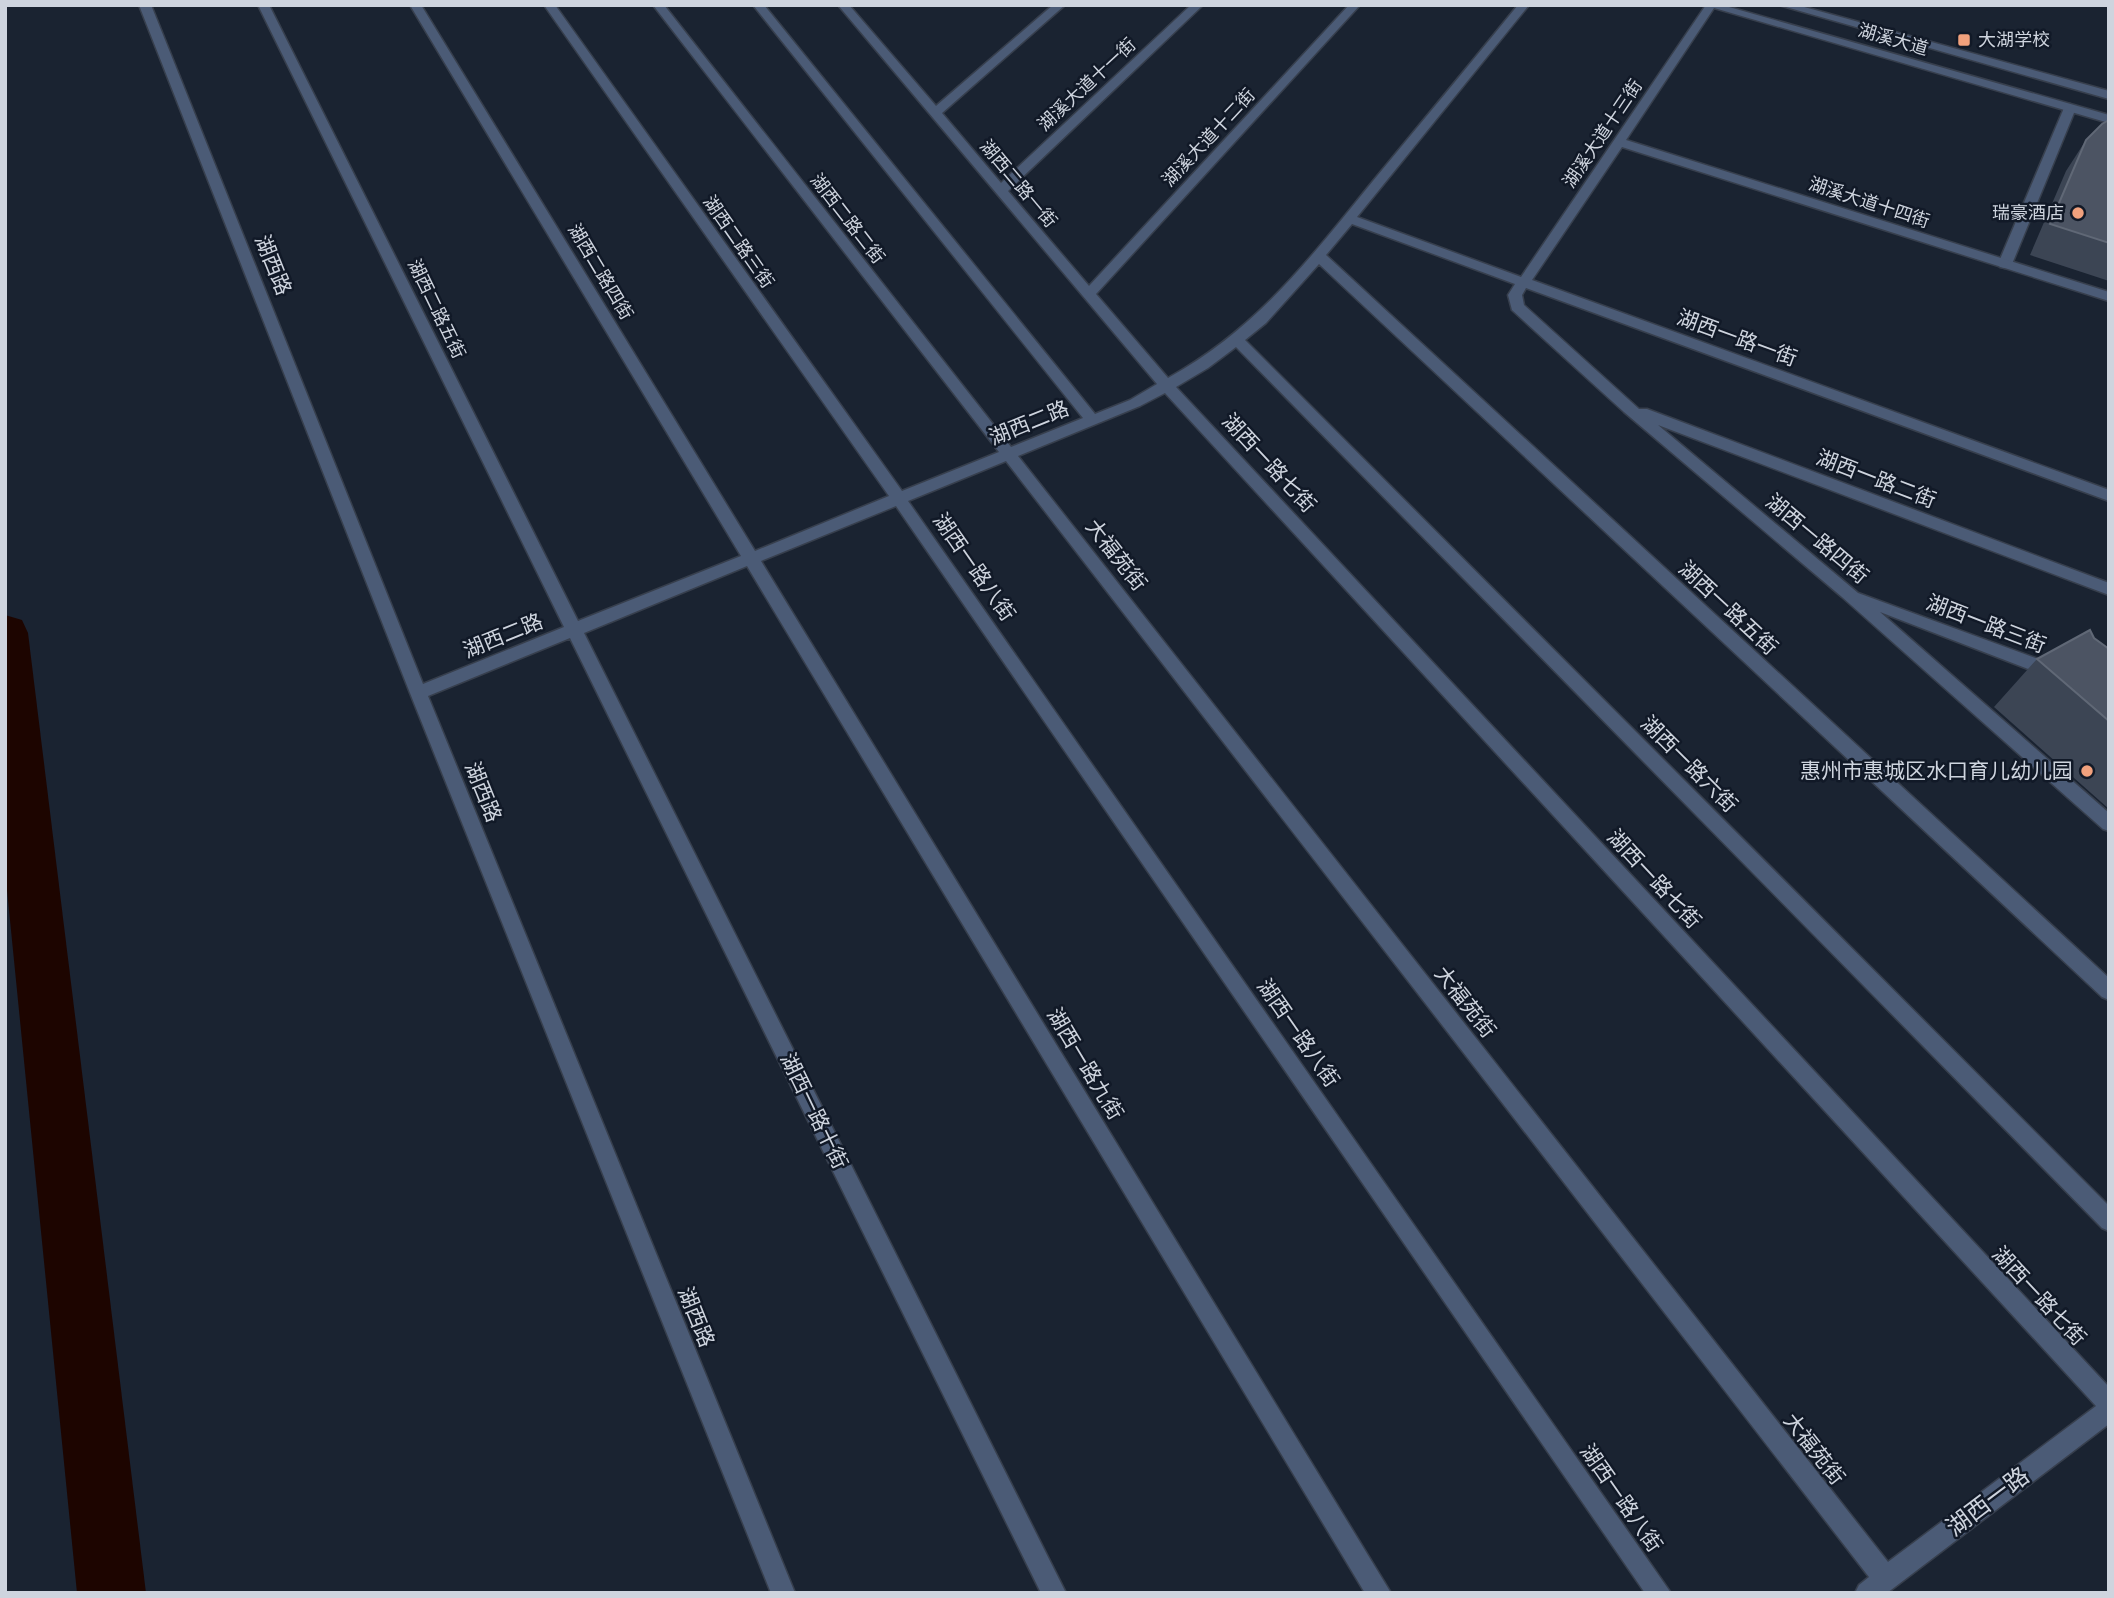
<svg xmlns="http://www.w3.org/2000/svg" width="2114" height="1598" font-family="'Source Sans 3','Noto Sans SC',sans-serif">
<rect width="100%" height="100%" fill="#1a2331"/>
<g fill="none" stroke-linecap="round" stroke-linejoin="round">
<path fill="#1d0500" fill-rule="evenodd" d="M5 615 22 620 28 633 146 1593H77L5 870Z"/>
<defs>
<path id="service" d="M2070 104 2076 108 2012 264 2005 268 2000 267 1998 264 2064 108Z"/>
<path id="minor" d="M139 5H151L423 684 564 627 258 5H269L578 621 741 556 410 5H421L755 551 889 496 544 5H555L902 491 999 452 653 5H664L1011 447 1083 418 753 5H764L1095 414 1130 400 1157 384 838 5H849L936 106 1053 5H1065L942 113 1001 183 1191 5H1203L1008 191 1089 286 1349 5H1360L1096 294 1168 378C1258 328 1309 259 1373 181 1421 123 1470 64 1518 5H1529L1357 217 1521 277 1706 5H1716L1626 140 2109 292V301L1622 147 1532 280 2109 490V501L1526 288 1522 295 1524 305 1639 409H1647L2109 583V595L1658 425 1858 593 2060 667 2062 672 2060 677 2054 679 1880 612 2109 813V831L2103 829 1842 597 1624 412 1512 310 1508 295 1515 284 1352 224 1326 255 2109 978V1000L2102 997 1319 264 1266 323 1245 340 2109 1206V1231L2102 1228 1236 347 1208 368 1176 387 2109 1387V1424L1887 1593H1855L1859 1585 1869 1577 1006 461 908 501 1671 1593H1645L896 506 761 561 1391 1593H1365L747 566 584 633 1066 1593H1041L570 638 428 696 795 1593H771L410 693ZM1165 393 2096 1406 1888 1562 1018 456 1140 406Z"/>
<path id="tertiary" d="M1704 5H1722L2109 115V123Z
M1779 5H1797L2109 91V99Z"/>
</defs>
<use href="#service" stroke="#373f4d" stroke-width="3"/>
<use href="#minor" stroke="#373f4d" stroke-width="3"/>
<use href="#tertiary" stroke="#373f4d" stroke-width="3"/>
<use href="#service" fill="#4b5b76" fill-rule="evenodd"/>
<use href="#minor" fill="#4b5b76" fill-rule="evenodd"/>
<use href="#tertiary" fill="#4b5b76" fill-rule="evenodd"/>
</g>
<path fill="#3c4554" d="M2109 120V281L2030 255 2066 171 2086 140Z
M2094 638 2109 649V809L1994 707 2037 659Z"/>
<path fill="#4c5463" stroke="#606876" stroke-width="2" d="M2109 120V243L2050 224 2086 140 2102 124Z
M2090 630 2094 638 2109 649V721L2037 659Z"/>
<g fill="#f1a17d" stroke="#111927" stroke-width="2.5">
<rect x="1957" y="33" width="14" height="14" rx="3.5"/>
<circle cx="2078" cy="213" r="7"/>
<circle cx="2087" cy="771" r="7"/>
</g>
<g text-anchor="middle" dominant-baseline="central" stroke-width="5" stroke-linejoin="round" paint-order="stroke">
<g font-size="18" fill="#ced4de" stroke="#111927">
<text transform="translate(1893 40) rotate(16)">湖溪大道</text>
<text transform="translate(1087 85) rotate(-43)">湖溪大道十一街</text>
<text transform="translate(1603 134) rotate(-56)">湖溪大道十三街</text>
<text transform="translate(1209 138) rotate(-47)">湖溪大道十二街</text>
<text transform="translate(1018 184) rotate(50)">湖西二路一街</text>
<text transform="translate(1869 203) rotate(18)">湖溪大道十四街</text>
<text transform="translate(847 219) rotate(52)">湖西二路二街</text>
<text transform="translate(738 242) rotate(55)">湖西二路三街</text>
<text transform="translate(600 272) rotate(59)">湖西二路四街</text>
<text transform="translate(436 309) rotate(64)">湖西二路五街</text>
</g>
<g font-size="18" fill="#ced4de" stroke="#111927" text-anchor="start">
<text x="1978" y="40">大湖学校</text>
<text x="2064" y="213" text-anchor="end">瑞豪酒店</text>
</g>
<g font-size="21" fill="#ced4de" stroke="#111927">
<text transform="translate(273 265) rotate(68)">湖西路</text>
<text transform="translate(1737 338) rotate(20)">湖西一路一街</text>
<text transform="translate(1029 423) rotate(-22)">湖西二路</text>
<text transform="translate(1269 463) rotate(47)">湖西一路七街</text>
<text transform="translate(1876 479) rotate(21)">湖西一路二街</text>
<text transform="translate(1817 539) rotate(40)">湖西一路四街</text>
<text transform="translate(1116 555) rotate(52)">大福苑街</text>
<text transform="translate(974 567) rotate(55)">湖西一路八街</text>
<text transform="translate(1728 608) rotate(43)">湖西一路五街</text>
<text transform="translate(1986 624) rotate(21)">湖西一路三街</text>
<text transform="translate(503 636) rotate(-22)">湖西二路</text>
<text transform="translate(1689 764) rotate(45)">湖西一路六街</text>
<text transform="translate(483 792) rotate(68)">湖西路</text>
<text transform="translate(1654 879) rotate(47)">湖西一路七街</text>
<text transform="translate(1465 1002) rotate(52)">大福苑街</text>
<text transform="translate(1298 1033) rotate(55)">湖西一路八街</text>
<text transform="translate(1085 1064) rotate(59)">湖西一路九街</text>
<text transform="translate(814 1111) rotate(64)">湖西一路十街</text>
<text transform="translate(2039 1296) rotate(47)">湖西一路七街</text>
<text transform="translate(696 1317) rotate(68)">湖西路</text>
<text transform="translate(1814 1449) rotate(52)">大福苑街</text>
<text transform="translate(1621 1498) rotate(55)">湖西一路八街</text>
</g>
<g font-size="21" fill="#ced4de" stroke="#111927" text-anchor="end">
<text x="2073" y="771">惠州市惠城区水口育儿幼儿园</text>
</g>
<g font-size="24" fill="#ced4de" stroke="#111927">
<text transform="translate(1988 1502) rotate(-37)">湖西一路</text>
</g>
</g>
<rect width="2114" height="1598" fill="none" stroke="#ced4de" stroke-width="14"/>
</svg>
